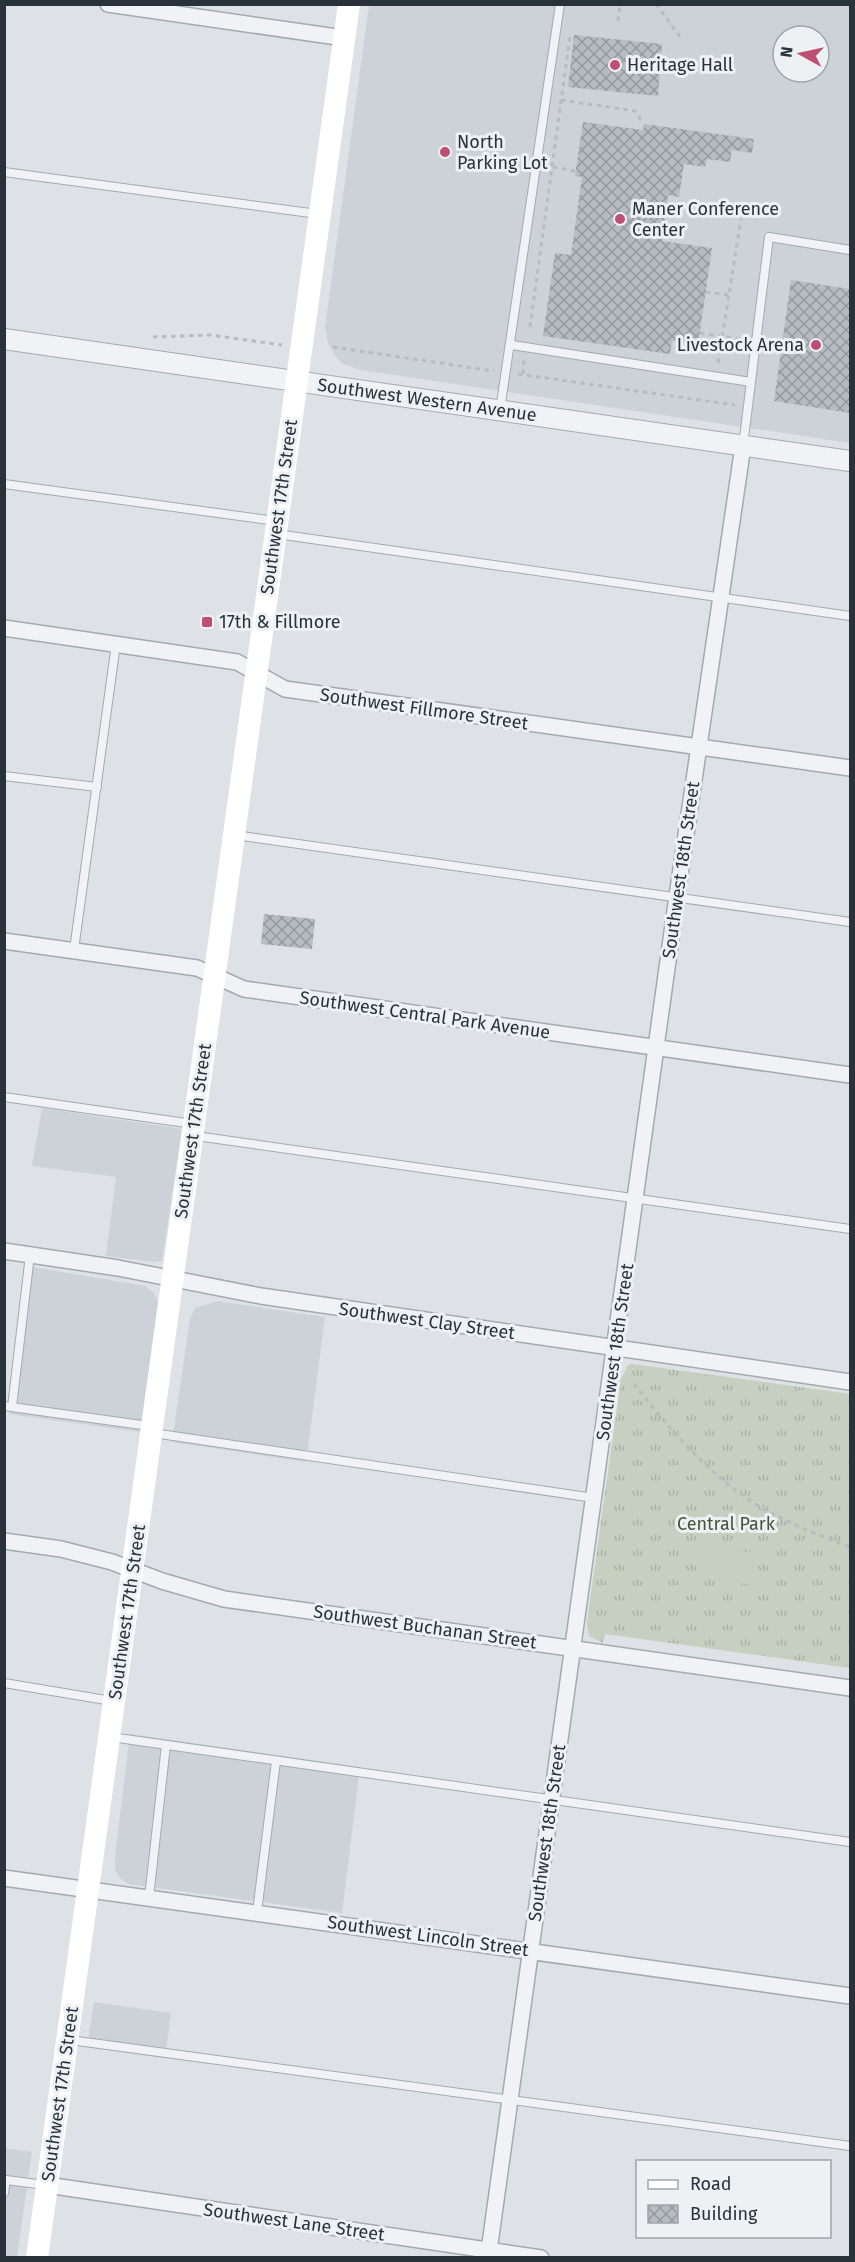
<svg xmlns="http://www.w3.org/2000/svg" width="855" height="2262" font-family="'Fira Sans',sans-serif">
<defs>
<pattern id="grass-tufts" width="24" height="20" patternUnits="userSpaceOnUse" patternTransform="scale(1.5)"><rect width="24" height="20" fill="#c6cfc0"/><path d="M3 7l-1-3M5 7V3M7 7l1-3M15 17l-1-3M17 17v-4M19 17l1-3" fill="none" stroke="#aab2a6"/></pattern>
<pattern id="building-cross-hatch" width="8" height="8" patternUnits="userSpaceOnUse" patternTransform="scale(1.5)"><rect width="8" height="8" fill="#b6bcc2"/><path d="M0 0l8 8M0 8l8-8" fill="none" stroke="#94999f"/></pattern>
</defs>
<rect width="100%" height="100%" fill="#dee2e6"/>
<path fill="#ccd2d7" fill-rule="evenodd" d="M369 5H850V443L361 370 343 364 336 357 328 343 325 327ZM783 36H819V72H783Z
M42 1108 182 1129 162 1261 154 1262 106 1256 116 1177 32 1166Z
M27 1266 145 1286 154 1293 158 1302 140 1432 9 1414Z
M217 1301 325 1317 306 1462 172 1442 190 1319 195 1308Z
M130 1734 360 1767 342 1913 128 1884 119 1877 115 1869V1857Z
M94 2002 171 2013 165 2058 87 2047Z
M5 2148 32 2152 17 2257 5 2258Z"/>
<path fill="url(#grass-tufts)" d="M633 1364 850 1394V1668L605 1634 603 1643 589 1636 587 1622 621 1379 628 1365Z"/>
<path fill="#c6cfc0" d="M699 1546 756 1553 752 1585 695 1577Z"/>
<path fill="url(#building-cross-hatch)" d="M574 35 662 44 658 96 568 87Z
M583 122 643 130 644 124 754 139 752 153 732 150 730 162 707 159 705 167 684 164 679 197 668 195 662 241 712 248 698 345 672 341 670 354 543 336 555 253 571 255 582 177 575 176Z
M791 280 850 289V413L774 401Z
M264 914 315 919 312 949 261 944Z"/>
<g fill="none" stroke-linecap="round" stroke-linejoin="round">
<defs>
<path id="service" d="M4 172 318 214
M512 345 751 382
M500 410 560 4
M743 446 769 237 850 250
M4 484 276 521
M277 534 850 616
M4 776 97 787
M235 835 850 922
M74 950 116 644
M4 1097 193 1124
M196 1136 850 1229
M4 1406 149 1426
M12 1407 30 1255
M153 1433 594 1498
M4 1683 112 1701
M111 1737 850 1842
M149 1898 166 1745
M257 1912 276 1761
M70 2040 850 2146
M4 2193 6 2180 45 2185"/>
<path id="minor" d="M108 4 344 38
M4 628 237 662 285 689 850 768
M4 941 197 968 244 989 850 1075
M4 1251 118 1268 261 1296 850 1382
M4 1541 61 1549 112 1562 162 1581 224 1599 850 1688
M4 1878 850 1996
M47 2185 541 2258
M488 2258 677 896 743 446"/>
<path id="tertiary" d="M4 339 850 461"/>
</defs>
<use href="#service" stroke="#a4aaaf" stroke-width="10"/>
<use href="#minor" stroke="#a4aaaf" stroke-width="18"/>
<use href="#tertiary" stroke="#a4aaaf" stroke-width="22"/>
<path stroke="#b8bcc1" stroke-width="3" stroke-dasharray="4.5 4.5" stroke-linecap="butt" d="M656 4 681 38
M618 21 620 4
M561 100 635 111 642 122
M553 167 575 171
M706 292 730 295
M530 327 570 36
M700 333 746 340
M153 337 210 335 282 345
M333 347 494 371
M718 363 741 219
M518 374 735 405
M523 374 524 359
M634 1384C677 1438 723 1492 787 1521 807 1531 829 1539 850 1547"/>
<use href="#service" stroke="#f0f2f5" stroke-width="8"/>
<use href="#minor" stroke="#f0f2f5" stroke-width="15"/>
<use href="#tertiary" stroke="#f0f2f5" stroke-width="20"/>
<path stroke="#fff" stroke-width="22" d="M37 2258 349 4"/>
</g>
<g fill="#bf4f72" stroke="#edf1f4" stroke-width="2">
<circle cx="615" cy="65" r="6"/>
<circle cx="445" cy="152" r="6"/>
<circle cx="620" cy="219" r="6"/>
<circle cx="816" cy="345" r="6"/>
<rect x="201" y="616" width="12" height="12" rx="3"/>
</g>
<g text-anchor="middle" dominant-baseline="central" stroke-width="6" stroke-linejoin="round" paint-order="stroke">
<g font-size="18" fill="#29323b" stroke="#edf1f4" text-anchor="start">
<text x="627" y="65">Heritage Hall</text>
<text x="457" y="142">North<tspan x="457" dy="21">Parking Lot</tspan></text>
<text x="632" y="209">Maner Conference<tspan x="632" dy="21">Center</tspan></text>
<text x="804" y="345" text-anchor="end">Livestock Arena</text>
<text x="219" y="622">17th &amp; Fillmore</text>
</g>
<g font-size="18" fill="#29323b" stroke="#edf1f4">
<text transform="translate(427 400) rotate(8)">Southwest Western Avenue</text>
<text transform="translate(279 507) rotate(-82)">Southwest 17th Street</text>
<text transform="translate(424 709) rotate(8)">Southwest Fillmore Street</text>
<text transform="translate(681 870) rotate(-82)">Southwest 18th Street</text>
<text transform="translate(425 1015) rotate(8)">Southwest Central Park Avenue</text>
<text transform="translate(193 1131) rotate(-82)">Southwest 17th Street</text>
<text transform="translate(427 1321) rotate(8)">Southwest Clay Street</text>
<text transform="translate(615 1352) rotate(-82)">Southwest 18th Street</text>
<text transform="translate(127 1612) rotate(-82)">Southwest 17th Street</text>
<text transform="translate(425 1627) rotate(8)">Southwest Buchanan Street</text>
<text transform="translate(547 1833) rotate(-82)">Southwest 18th Street</text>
<text transform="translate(428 1936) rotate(8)">Southwest Lincoln Street</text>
<text transform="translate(60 2094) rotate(-82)">Southwest 17th Street</text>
<text transform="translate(294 2222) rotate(8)">Southwest Lane Street</text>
</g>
<g font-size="18" fill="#425538" stroke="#edf1f4">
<text x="726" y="1524">Central Park</text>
</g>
</g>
<rect width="855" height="2262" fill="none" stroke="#29323b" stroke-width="12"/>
<rect x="636" y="2160" width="195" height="78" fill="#edf1f4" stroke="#9fa5aa" stroke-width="1.5"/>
<rect x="648" y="2180" width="30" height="9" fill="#ffffff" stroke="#9fa5aa" stroke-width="1.5"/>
<text x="690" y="2190" font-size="18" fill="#29323b">Road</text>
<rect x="648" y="2205" width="30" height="18" fill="url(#building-cross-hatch)" stroke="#9fa5aa" stroke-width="1.5"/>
<text x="690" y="2220" font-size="18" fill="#29323b">Building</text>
<g transform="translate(801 54) rotate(278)"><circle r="28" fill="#edf1f4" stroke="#9fa5aa" stroke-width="1.5"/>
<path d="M0-4.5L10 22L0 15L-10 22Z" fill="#bf4f72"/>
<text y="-9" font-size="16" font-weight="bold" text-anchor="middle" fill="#29323b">N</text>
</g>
</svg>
